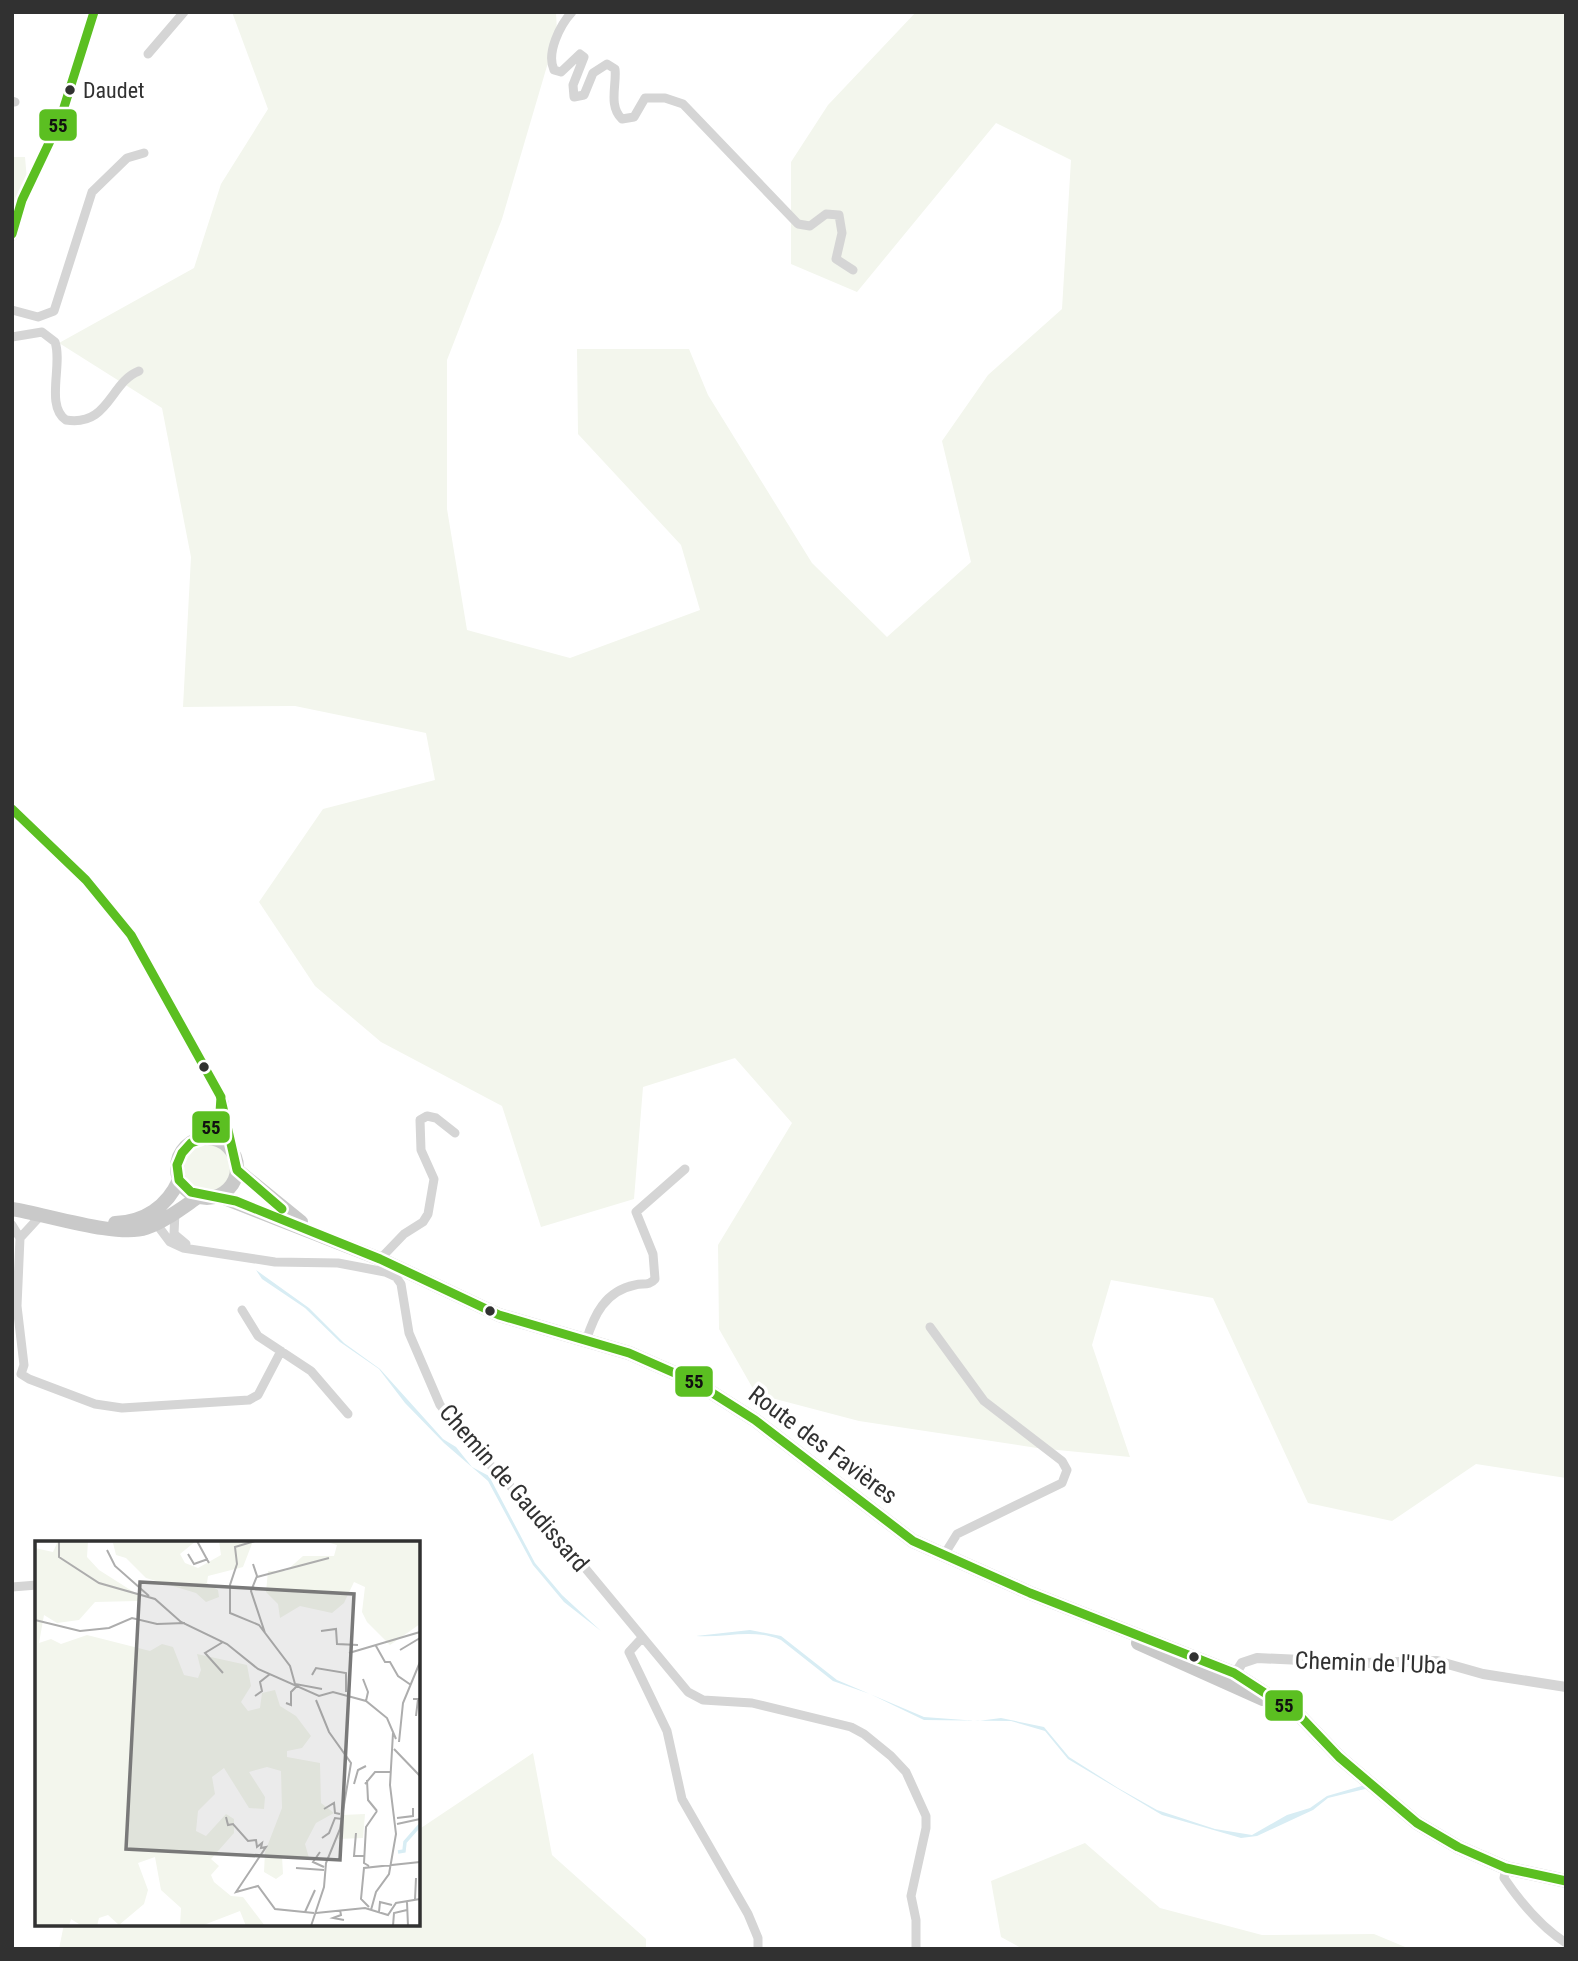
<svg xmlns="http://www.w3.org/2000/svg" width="1578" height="1961" font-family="'Roboto Condensed',sans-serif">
<rect width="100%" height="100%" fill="#fff"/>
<path fill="#f3f6ed" d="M232 12H556L557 32 502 219 447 360V509L467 630 570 658 700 610 681 545 578 434 577 349H689L708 395 812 563 887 637 971 562 942 441 988 375 1062 309 1071 160 996 123 857 292 791 264V162L828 105 916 12H1566V1478L1476 1464 1392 1521 1308 1503 1213 1298 1111 1280 1092 1345 1130 1457 1037 1448 859 1421 756 1394 719 1329 718 1245 792 1123 735 1058 643 1087 634 1199 541 1227 502 1106 381 1042 315 986 259 902 323 809 435 780 426 733 295 706 183 707 191 557 162 408 59 343 194 268 221 184 268 109Z
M12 157H25L27 180 12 215Z
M182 1168a25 25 0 1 1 50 0a25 25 0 1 1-50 0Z
M533 1753 552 1855 646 1939V1949H59L64 1924H418V1830Z
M1085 1843 1160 1908 1262 1935 1374 1934 1410 1949H1023L1001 1937 991 1881Z"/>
<path fill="#d8edf4" d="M256 1270 309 1308 344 1343 380 1369 443 1439 456 1447 472 1467 489 1476 535 1563 562 1595 601 1631 564 1602 533 1565 488 1481 444 1443 405 1403 379 1369 340 1342 305 1308 262 1279Z
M750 1630 781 1636 837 1680 924 1717 978 1721 1001 1718 1044 1727 1069 1757 1118 1788 1157 1810 1215 1829 1252 1835 1287 1815 1310 1808 1327 1796 1365 1785 1369 1788 1328 1798 1313 1810 1257 1836 1241 1838 1162 1815 1068 1759 1045 1731 1011 1721 924 1720 870 1694 833 1681 781 1640C753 1628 726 1638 696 1636Z"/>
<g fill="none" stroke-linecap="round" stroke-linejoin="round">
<path stroke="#d5d5d5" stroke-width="9" d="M572 12C560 25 546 53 554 70L561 72 580 54 584 57 573 85 574 97 584 95 593 73 607 64 615 69C617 84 608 106 622 119L634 117 645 98H665L683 104 798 224 810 226 826 214 839 215 842 233 836 259 853 270
M148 54 184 12
M12 101 15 102
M12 310 38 317 54 311 92 192 127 158 144 153
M12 337 42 332 55 342C63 364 45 406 66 420 109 427 110 382 139 371
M175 1212 174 1234 186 1244
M155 1222 170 1242 183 1248 275 1262 338 1263 385 1272 396 1277 401 1284 409 1333 440 1405 478 1452 566 1545 688 1692 703 1700 752 1703 851 1727 864 1734 891 1756 906 1772 926 1816V1828L911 1896 916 1920V1949
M12 1225 20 1238
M20 1238 17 1306 24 1365 21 1374 29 1379 95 1404 122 1408 249 1400 258 1395 281 1351
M20 1238 42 1214
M380 1259 404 1234 423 1222 428 1214 434 1179 421 1150 420 1120 427 1116 436 1118 455 1133
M242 1310 258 1336 311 1371 348 1414
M930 1327 984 1401 1062 1461 1067 1470 1062 1483 957 1534 944 1555
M586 1341C594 1315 605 1291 635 1285 644 1283 649 1286 655 1279L653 1254 636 1212 685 1169
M12 1587 37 1585
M641 1639 629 1652 667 1731 682 1799 748 1914 758 1938V1949
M1506 1868 1504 1878C1521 1903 1541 1927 1566 1943"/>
<path stroke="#d5d5d5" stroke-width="10" d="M1232 1679 1242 1663 1257 1658 1365 1663 1437 1661 1483 1674 1566 1687"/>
<path stroke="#cfcfcf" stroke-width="12" d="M12 235 22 200 60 120 94 12
M12 809 86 880 131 935 221 1097 231 1149
M205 1138 223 1103"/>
<path stroke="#c9c9c9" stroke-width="14" d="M177 1168a30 30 0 1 1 60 0a30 30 0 1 1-60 0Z
M237 1170 301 1222
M219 1196 380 1259 499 1315 629 1353 695 1382 755 1420 913 1541 1030 1593 1234 1673 1299 1715 1339 1757 1417 1823 1458 1847 1506 1868 1566 1881
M12 1209C45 1214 118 1238 146 1228 164 1222 182 1208 198 1197
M115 1223C144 1222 167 1207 179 1180
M1138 1643 1263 1699"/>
<defs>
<path id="bus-1" d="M12 234 22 200 60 120 94 12
M12 809 86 880 131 935 221 1097 220 1112 205 1138 191 1143 182 1153 177 1165 179 1180 191 1192 236 1201 380 1259 499 1315 629 1353 695 1382 755 1420 913 1541 1030 1593 1234 1673 1299 1715 1339 1757 1417 1823 1458 1847 1506 1868 1566 1881
M220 1095 237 1170 282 1209"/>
</defs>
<use href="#bus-1" stroke="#fff" stroke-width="14"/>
<use href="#bus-1" stroke="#5bbf21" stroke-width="9"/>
</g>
<g fill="#313131" stroke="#fff" stroke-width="2.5">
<circle cx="70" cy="90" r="6"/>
<circle cx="204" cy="1067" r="6"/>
<circle cx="490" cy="1311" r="6"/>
<circle cx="1194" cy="1657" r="6"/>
</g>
<g text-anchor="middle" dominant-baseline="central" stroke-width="7" stroke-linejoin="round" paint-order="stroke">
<g font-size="22" fill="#313131" stroke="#fff" text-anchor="start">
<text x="83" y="90">Daudet</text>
</g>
<g font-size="24" fill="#313131" stroke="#fff">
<text transform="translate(823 1445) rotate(37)">Route des Favières</text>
<text transform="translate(514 1488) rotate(49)">Chemin de Gaudissard</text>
<text transform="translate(1371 1663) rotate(2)">Chemin de l'Uba</text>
</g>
</g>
<g transform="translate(35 1541)">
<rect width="385" height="385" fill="#fff"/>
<path d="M23 0H53L52 16 64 29 105 55 103 60 60 61 44 79 22 82 9 74 4 102 16 98 26 103 52 94 115 110 127 103 138 106 149 134 163 137 166 129 162 113 212 124 216 145 206 161 213 170 225 167 227 152 240 149 245 165 261 175 276 195 267 207 252 210V216L285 222 286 262 299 272 281 282 270 303 274 317 247 315 248 333 241 338 229 331 230 311 247 267 246 230 232 226 214 231 230 256 229 268 214 267 189 227 177 236 180 253 163 270 161 290 171 295 191 273 199 278V292L176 318 184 325 176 334 179 341 196 355 208 356 230 385H211L205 370 166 385H145L146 367 126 349 120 316 103 322 113 349 109 363 84 384 73 374 64 377 62 385H47L36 378 34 385H0V7L18 11ZM161 0 145 13 150 22 163 27 186 14 184 0H218L208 26 173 35 172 42 183 49 184 56 171 61 161 52 111 37 91 17 81 14 78 2ZM289 0H385V83L355 104 332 81 327 71 330 46 319 41 309 62 297 72 265 65 245 77 243 63 231 51 233 30H251L268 15H299L302 4ZM330 273 328 297 303 298 307 274Z" fill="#f3f6ed"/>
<path fill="none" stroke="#d8edf4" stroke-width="3.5" d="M363 311 369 310 370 301 385 284"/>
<path fill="none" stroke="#adadad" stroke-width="2" d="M24 0V16L64 42 120 58 146 81 192 103 223 128 284 155 298 151 331 160 352 177 361 198M162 0 174 22M220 0 200 6 202 23 195 44V72L224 84 255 125 260 143 287 148M72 9 80 25 114 55M153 13 159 23 173 18M218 23 222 35 216 50 230 92M222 36 294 17M0 79 45 90 74 87 97 77 122 83 150 82M286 90 301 88 302 103 323 104M188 101 170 112 188 132M341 105 350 121H355L363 135 376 144M365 109 385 97M314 112 385 91M277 134 281 127 311 132V151M328 138 333 151 331 160M220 155 227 150 225 141 235 133M378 158H383L381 175M251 162 256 164V151L262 145M364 201 368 162 385 121M359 208 385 235M332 239 333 259 342 270M319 243 323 229 331 225M330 243 340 231H355M289 268 299 262 300 272 305 273M191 276 193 284 198 283 213 300 221 299 222 306 227 302 226 307 231 306 201 351 223 345 240 368 279 372M362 277 378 275V267M362 283 385 278M321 292 319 315H330M287 297 294 292 300 277 307 278M285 311 278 321 289 326M334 325 329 322 331 286 342 270M261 327 289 329M380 359 381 337M372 361 373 385M334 366 326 358 329 327 385 321M305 369 306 374 298 377 309 379M336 369 341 351 354 333 361 293 355 244 358 192M270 371 280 349M344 371 345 361 357 364M281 372 330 367 353 374 361 362 385 358M276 385 289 346 291 322 305 288 316 222 294 191 281 159M358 385 359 372 372 369"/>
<path fill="#797979" fill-opacity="0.15" stroke="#797979" stroke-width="3.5" d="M105 41 319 53 305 319 91 308Z"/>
<rect width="385" height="385" fill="none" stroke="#313131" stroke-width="3.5"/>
</g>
<g stroke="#fff" stroke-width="2.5">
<rect x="38" y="108" width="40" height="34" rx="7" fill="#5bbf21"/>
<rect x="191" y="1110" width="40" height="34" rx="7" fill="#5bbf21"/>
<rect x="674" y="1365" width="40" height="33" rx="7" fill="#5bbf21"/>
<rect x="1264" y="1689" width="40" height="33" rx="7" fill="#5bbf21"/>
</g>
<g font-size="19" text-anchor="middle" font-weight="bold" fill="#111">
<text x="58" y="132">55</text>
<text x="211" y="1134">55</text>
<text x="694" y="1388">55</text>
<text x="1284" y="1712">55</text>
</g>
<rect width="1578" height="1961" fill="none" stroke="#313131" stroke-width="28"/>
</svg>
